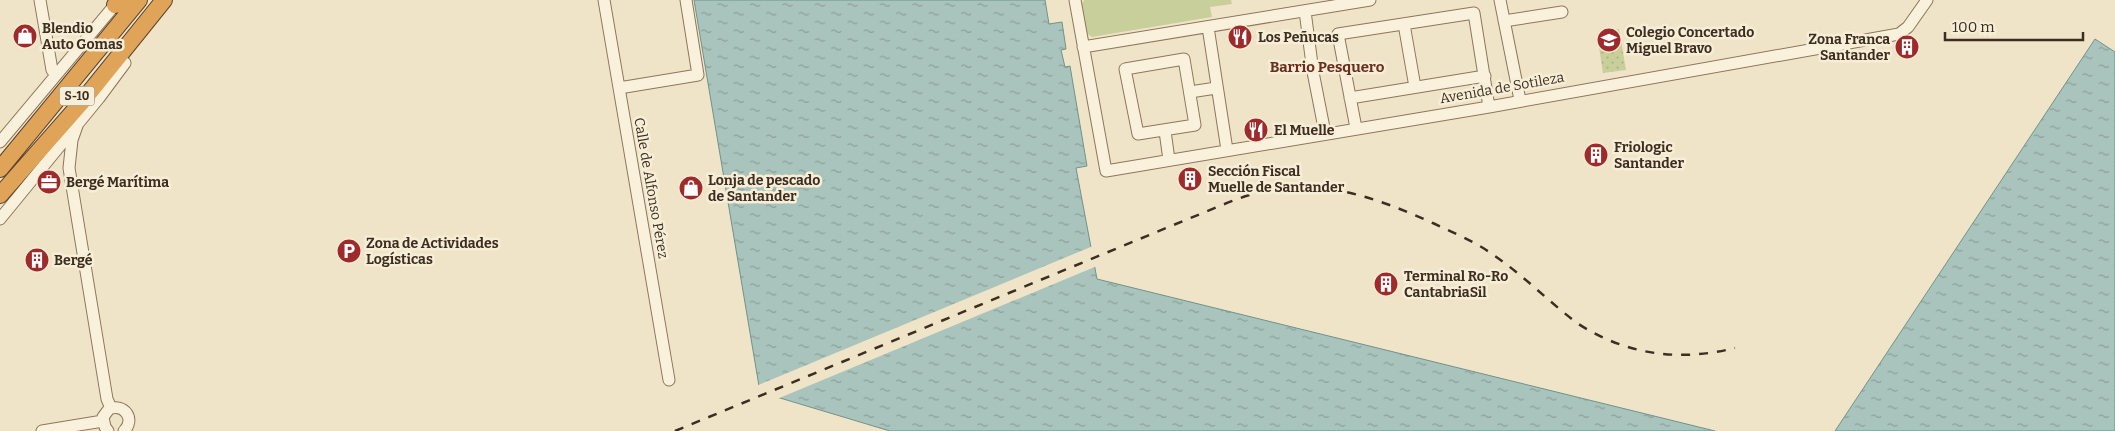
<svg xmlns="http://www.w3.org/2000/svg" width="2115" height="431" font-family="Bitter,serif">
<defs>
<pattern id="grass-dots" width="8" height="8" patternUnits="userSpaceOnUse" patternTransform="scale(1.25)"><rect width="8" height="8" fill="#c9cf9b"/><path d="M2 2h.1M6 6h.1" fill="none" stroke="#aeb285" stroke-width="1.8" stroke-linecap="round"/></pattern>
<pattern id="water-ripples" width="26" height="14" patternUnits="userSpaceOnUse" patternTransform="scale(1.25)"><rect width="26" height="14" fill="#a9c4bc"/><path d="M2 4q2-2 4 0t4 0M15 11q2-2 4 0t4 0" fill="none" stroke="#8ba098"/></pattern>
</defs>
<rect width="100%" height="100%" fill="#f0e4c8"/>
<path fill="url(#grass-dots)" d="M1619 29 1626 70 1603 73 1597 34Z"/>
<path fill="#c9cf9b" d="M1084 0H1231L1232 4 1210 7 1212 17 1092 37 1086 33 1081 5Z"/>
<path fill="url(#water-ripples)" stroke="#6f938a" d="M694 0H1045L1049 24 1062 22 1066 49 1061 50 1065 67 1070 66 1087 166 1076 168 1097 279 1715 431H890L760 392Z
M2095 39 2115 52V431H1835Z"/>
<path fill="#f0e4c8" d="M1093 246 1097 266 777 399 758 393 756 386Z"/>
<g fill="none" stroke-linecap="round" stroke-linejoin="round">
<defs>
<path id="minor" d="M40 0 52 70 56 75
M604 0 669 380
M1075 0 1106 171 1489 107 1899 34 1908 27 1927 0
M1500 0 1520 100
M1305 11 1313 72 1325 133
M1504 21 1562 12
M1404 24 1415 87
M1208 27 1227 150
M1083 47 1370 0
M1184 59 1195 125 1138 134 1125 69Z
M619 88 698 75 686 0
M1190 92 1216 88
M1350 98 1485 76
M78 123 72 140 69 168 107 399 111 408
M1356 128 1338 34 1474 13 1489 107
M1165 131 1169 160
M0 142 119 0
M0 219 99 98 125 63
M42 431 103 421
M108 431 105 427 103 417 109 409C124 403 136 419 124 431"/>
<path id="highway" d="M115 5 130 0
M0 169 139 0
M0 195 81 103 164 0"/>
</defs>
<use href="#minor" stroke="#8d765c" stroke-width="13"/>
<use href="#highway" stroke="#5b4430" stroke-width="18"/>
<use href="#minor" stroke="#faf1dc" stroke-width="11"/>
<use href="#highway" stroke="#e0a458" stroke-width="16"/>
<path stroke="#3d2e20" stroke-width="2.5" stroke-dasharray="9 9" stroke-linecap="butt" d="M675 431 1188 219C1216 208 1244 194 1274 189 1330 180 1384 201 1435 224 1454 233 1474 241 1492 254 1522 274 1548 301 1577 323 1626 355 1679 362 1735 348"/>
</g>
<defs>
<symbol id="shop-disc" viewBox="-11 -11 22 22"><circle r="9.5" fill="#9e2a2b" stroke="#f7eed8"/><path d="M-5-2.5h2.3a2.7 3.5 0 0 1 5.4 0H5L5.5 6h-11ZM-1.5-2.5h3a1.5 2.3 0 0 0-3 0Z" fill="#fff"/></symbol>
<symbol id="restaurant-disc" viewBox="-11 -11 22 22"><circle r="9.5" fill="#9e2a2b" stroke="#f7eed8"/><path d="M-5-6h1v4h1v-4h1v4h1v-4h1v5L-1.5 .5V6h-2V.5L-5-1ZM5-6V6H3V1.5H1.5Q1.5-4 5-6Z" fill="#fff"/></symbol>
<symbol id="school-disc" viewBox="-11 -11 22 22"><circle r="9.5" fill="#9e2a2b" stroke="#f7eed8"/><path d="M0-5L7-2L0 1L-7-2ZM-4 1L0 2.5L4 1V4Q0 6-4 4Z" fill="#fff"/></symbol>
<symbol id="building-disc" viewBox="-11 -11 22 22"><circle r="9.5" fill="#9e2a2b" stroke="#f7eed8"/><path d="M-4-6H4V6H1V3H-1V6H-4ZM-2.5-4.3h1.7v1.8h-1.7ZM.8-4.3h1.7v1.8H.8ZM-2.5-1h1.7V.8h-1.7ZM.8-1h1.7V.8H.8Z" fill="#fff"/></symbol>
<symbol id="office-disc" viewBox="-11 -11 22 22"><circle r="9.5" fill="#9e2a2b" stroke="#f7eed8"/><path d="M-6-3h4V-5.5h4V-3h4V5H-6ZM-1-4.5V-3h2v-1.5ZM-6 0V1H6V0Z" fill="#fff"/></symbol>
<symbol id="parking-disc" viewBox="-11 -11 22 22"><circle r="9.5" fill="#9e2a2b" stroke="#f7eed8"/><path d="M-3.5-5.5H1a3.5 3.5 0 0 1 0 7H-1V5.5H-3.5ZM-1-3.4V-.6H.8a1.4 1.4 0 0 0 0-2.8Z" fill="#fff"/></symbol>
</defs>
<g fill-rule="evenodd">
<use href="#shop-disc" x="11" y="22" width="28" height="28"/>
<use href="#restaurant-disc" x="1226" y="23" width="28" height="28"/>
<use href="#school-disc" x="1595" y="26" width="28" height="28"/>
<use href="#building-disc" x="1893" y="33" width="28" height="28"/>
<use href="#restaurant-disc" x="1242" y="116" width="28" height="28"/>
<use href="#building-disc" x="1582" y="141" width="28" height="28"/>
<use href="#building-disc" x="1176" y="165" width="28" height="28"/>
<use href="#office-disc" x="35" y="168" width="28" height="28"/>
<use href="#shop-disc" x="677" y="174" width="28" height="28"/>
<use href="#parking-disc" x="335" y="237" width="28" height="28"/>
<use href="#building-disc" x="23" y="246" width="28" height="28"/>
<use href="#building-disc" x="1372" y="270" width="28" height="28"/>
</g>
<g text-anchor="middle" dominant-baseline="central" stroke-width="5" stroke-linejoin="round" paint-order="stroke">
<rect fill="#f7eed8" stroke="#756857" stroke-width="1" x="59.5" y="86.5" width="35" height="19" rx="4"/>
<g font-size="12" font-weight="bold" fill="#3d2e20">
<text x="77" y="96">S-10</text>
</g>
<g font-size="14" font-weight="bold" fill="#3d2e20" stroke="#f7eed8" text-anchor="start">
<text x="42" y="28">Blendio<tspan x="42" dy="16">Auto Gomas</tspan></text>
<text x="1626" y="32">Colegio Concertado<tspan x="1626" dy="16">Miguel Bravo</tspan></text>
<text x="1258" y="37">Los Peñucas</text>
<text x="1890" y="39" text-anchor="end">Zona Franca<tspan x="1890" dy="16">Santander</tspan></text>
<text x="1274" y="130">El Muelle</text>
<text x="1614" y="147">Friologic<tspan x="1614" dy="16">Santander</tspan></text>
<text x="1208" y="171">Sección Fiscal<tspan x="1208" dy="16">Muelle de Santander</tspan></text>
<text x="708" y="180">Lonja de pescado<tspan x="708" dy="16">de Santander</tspan></text>
<text x="66" y="182">Bergé Marítima</text>
<text x="366" y="243">Zona de Actividades<tspan x="366" dy="16">Logísticas</tspan></text>
<text x="54" y="260">Bergé</text>
<text x="1404" y="276">Terminal Ro-Ro<tspan x="1404" dy="16">CantabriaSil</tspan></text>
</g>
<g font-size="14" fill="#3d2e20" stroke="#f7eed8">
<text transform="translate(1502 88) rotate(-10)">Avenida de Sotileza</text>
<text transform="translate(651 188) rotate(80)">Calle de Alfonso Pérez</text>
</g>
<g font-size="15" font-weight="bold" fill="#6b2e1e" stroke="#f7eed8">
<text x="1327" y="67">Barrio Pesquero</text>
</g>
</g>
<path d="M1945 32v8h138v-8" fill="none" stroke="#3d2e20" stroke-width="2.5"/>
<text x="1952" y="32" font-size="15" fill="#3d2e20" stroke="#f7eed8" stroke-width="4" paint-order="stroke">100 m</text>
</svg>
